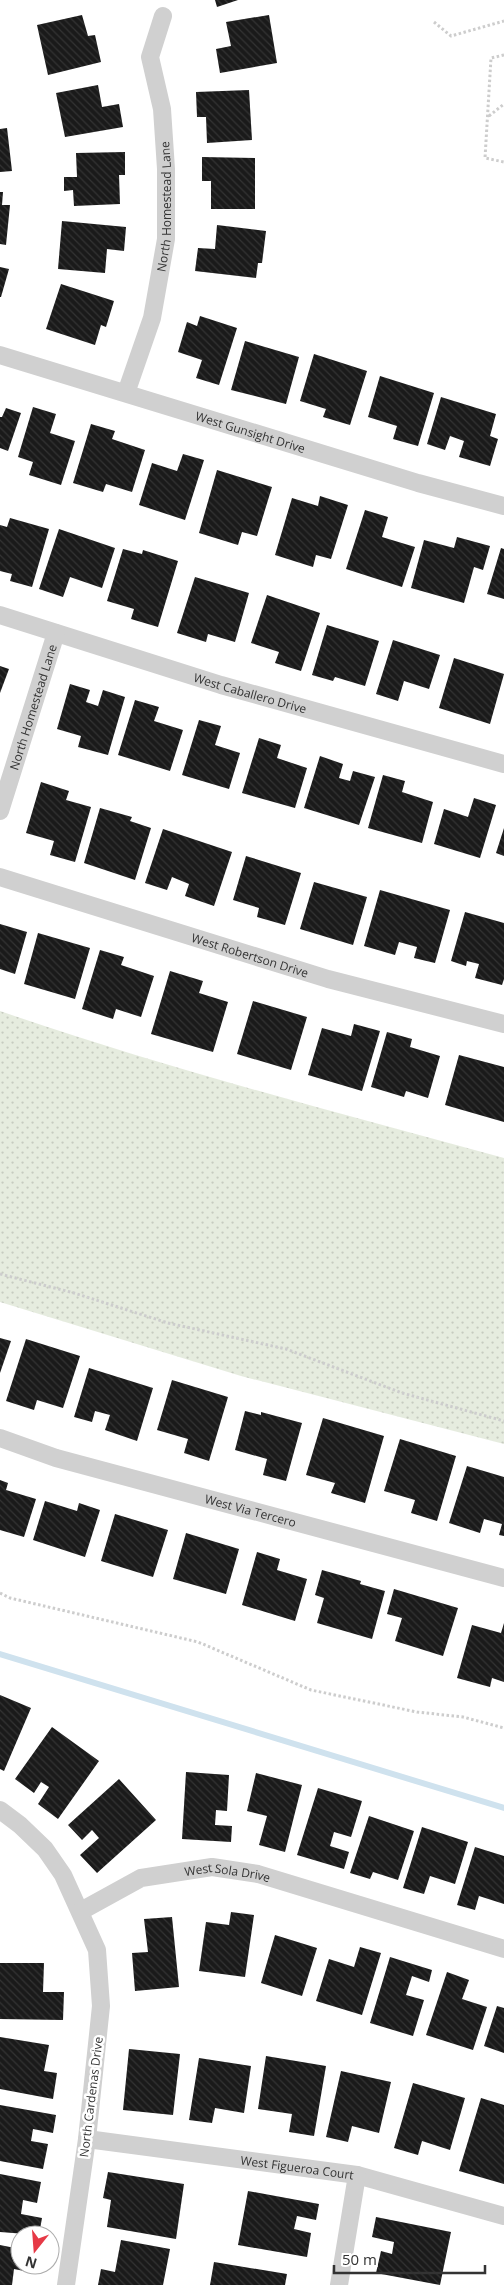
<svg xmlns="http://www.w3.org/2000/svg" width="504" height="2285" font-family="'Open Sans',sans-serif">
<defs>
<pattern id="green-dots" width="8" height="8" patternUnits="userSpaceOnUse" patternTransform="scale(1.25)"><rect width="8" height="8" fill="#e6ecdf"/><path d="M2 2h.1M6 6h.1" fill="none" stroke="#c6cbc0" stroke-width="1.8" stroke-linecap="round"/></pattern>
<pattern id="building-back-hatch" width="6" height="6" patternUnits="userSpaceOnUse" patternTransform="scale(1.25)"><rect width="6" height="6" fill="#1a1a1a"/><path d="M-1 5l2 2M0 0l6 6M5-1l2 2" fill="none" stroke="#333"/></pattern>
</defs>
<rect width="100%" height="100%" fill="#fff"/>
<path fill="url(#green-dots)" d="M0 1011C165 1068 335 1112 504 1158V1444L241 1376 0 1302Z"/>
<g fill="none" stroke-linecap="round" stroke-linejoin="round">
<path stroke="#cfe2ee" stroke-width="6" d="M0 1654 504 1808"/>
</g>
<path fill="url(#building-back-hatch)" d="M215 0H238L217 7Z
M82 15 88 36 95 35 101 62 48 75 37 25Z
M269 15 277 63 220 73 216 49 231 46 226 22Z
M98 85 102 107 119 104 123 127 65 137 56 93Z
M249 90 252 140 207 143 206 117H197L196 92Z
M7 128 12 171 0 172V129Z
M125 152V175H119L120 204 74 206 73 190 64 191V177H77L76 153Z
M202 157 255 158V209H211V181H202Z
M0 192H3L2 205H10L6 245 0 244Z
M62 221 126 227 124 251 107 249 105 273 58 269Z
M217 225 266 231 262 263H258L256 278 195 271 198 248 215 249Z
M0 267 9 269 1 297H0Z
M61 284 114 301 106 327 101 325 95 345 46 329Z
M200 316 237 328 219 385 196 378 202 360 178 352 187 322 197 326Z
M245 341 299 357 286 404 231 390Z
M314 354 367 371 350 425 323 417 326 409 300 401Z
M380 376 434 393 418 446 393 439 397 426 368 417Z
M441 397 496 414 490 436 498 439 490 466 459 457 464 441 450 436 445 450 427 444Z
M33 407 56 414 50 433 75 441 61 485 29 475 33 462 18 457Z
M6 408 21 413 8 451 0 448V417H2Z
M91 424 115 431 112 439 145 450 132 492 106 484 103 492 73 483Z
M183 454 204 460 185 520 139 505 152 463 177 471Z
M217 470 272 487 257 536 242 532 238 545 199 533Z
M320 496 348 505 331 559 316 555 313 567 275 555 292 498 318 506Z
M365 510 388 517 382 537 415 547 402 587 346 569Z
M10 518 49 529 32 587 10 581 12 574 0 571V525L7 527Z
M59 529 115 548 102 588 70 577 63 597 39 589Z
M457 537 490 546 483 570 474 567 464 603 411 588 424 540 454 548Z
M501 548 504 549V599L487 594Z
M123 549 142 554 143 550 178 561 158 627 131 619 134 609 107 601Z
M195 577 249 593 235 642 208 634 206 642 177 633Z
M267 595 320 613 301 671 275 663 279 652 251 643Z
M327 625 379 641 365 686 335 677 333 681 312 675Z
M393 640 440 655 429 689 404 681 398 701 376 694Z
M454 658 504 674 490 724 439 708Z
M0 666 9 669 0 693Z
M70 684 90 690 86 702 98 706 103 690 125 697 108 755 78 747 81 736 57 729Z
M135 700 159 707 154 721 183 730 170 771 118 755Z
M199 720 221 726 215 745 240 753 229 789 182 775Z
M259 738 281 745 277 758 307 768 295 808 242 793Z
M320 756 343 764 339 778 350 781 353 771 375 777 359 825 304 808Z
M383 775 405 781 402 792 433 802 422 843 368 828Z
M41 782 69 791 66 800 91 807 75 862 50 855 54 841 26 833Z
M474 798 496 805 480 858 434 844 444 809 468 817Z
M100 808 132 817 130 821 151 828 135 880 84 863Z
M504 828V856L496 853Z
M163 829 232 852 214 906 185 896 189 884 172 877 167 890 145 883Z
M246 856 301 873 285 925 257 917 259 908 233 900Z
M314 882 367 897 353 945 300 929Z
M380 890 450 910 435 963 414 958 417 947 399 942 395 955 364 946Z
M465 912 504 923V979L502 985 475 978 479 964 467 961 466 966 451 961Z
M0 924 27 932 15 974 0 969Z
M38 933 90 948 75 999 24 984Z
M100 950 124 957 121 965 154 976 141 1017 116 1009 113 1019 82 1009Z
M170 971 203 981 199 993 228 1002 213 1052 151 1034Z
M253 1001 307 1017 291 1070 237 1054Z
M354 1024 380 1031 362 1091 308 1075 322 1028 351 1036Z
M387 1032 412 1039 410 1047 440 1056 428 1098 406 1091 404 1097 371 1087Z
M459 1055 504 1067V1122L445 1105Z
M0 1338 11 1341 0 1373Z
M26 1339 80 1356 63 1408 37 1400 34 1410 6 1401Z
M89 1368 153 1388 137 1441 105 1430 110 1415 95 1411 92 1422 74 1417Z
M172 1380 228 1397 209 1461 184 1453 188 1439 157 1430Z
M245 1411 261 1415V1412L302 1423 286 1481 263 1475 267 1459 235 1450Z
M323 1418 384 1436 365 1503 331 1493 335 1483 306 1475Z
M400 1439 456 1456 437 1521 411 1513 415 1500 384 1491Z
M467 1466 504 1477V1536L499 1535 502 1524 484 1519 480 1533 449 1523Z
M0 1480 8 1483 6 1490 36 1499 24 1537 0 1530Z
M45 1501 77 1511 79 1503 100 1510 85 1557 33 1540Z
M115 1514 168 1530 153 1577 101 1561Z
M186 1533 239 1549 226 1594 173 1579Z
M257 1552 280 1559 277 1570 307 1579 295 1621 242 1605Z
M322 1570 361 1581 360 1584 385 1591 372 1639 317 1623 324 1598 315 1595Z
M394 1589 458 1608 443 1656 395 1641 402 1618 387 1614Z
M504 1623V1682L492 1678 490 1687 457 1678 472 1625 501 1633Z
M0 1695 31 1708 4 1771 0 1769Z
M52 1727 99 1761 58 1819 38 1804 49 1787 41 1782 34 1793 15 1779Z
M186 1772 229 1775 227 1811 216 1810 215 1825 232 1826 231 1842 182 1839Z
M256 1773 302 1785 285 1852 259 1845 267 1816 247 1811Z
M119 1779 156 1820 97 1873 80 1855 99 1838 92 1830 82 1840 68 1825Z
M318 1788 362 1801 351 1837 334 1832 330 1846 349 1852 344 1869 297 1855Z
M369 1816 414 1831 398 1880 373 1872 370 1879 350 1873Z
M422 1827 468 1842 455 1884 430 1876 424 1894 403 1888Z
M475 1847 504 1856V1904L479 1896 475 1910 457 1905Z
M231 1912 254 1915 245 1977 199 1971 206 1922 229 1925Z
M172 1917 179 1987 135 1991 132 1953 148 1952 144 1919Z
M275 1935 317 1948 302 1996 261 1983Z
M360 1947 381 1953 362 2015 316 2001 329 1959 354 1967Z
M390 1957 432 1970 429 1982 412 1976 406 1995 424 2000 413 2036 370 2023Z
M0 1963H44L43 1992H64L63 2020 0 2019Z
M447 1972 469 1980 462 1999 487 2007 473 2050 426 2035Z
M497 2006 504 2008V2053L484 2046Z
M0 2037 49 2045 44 2071 57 2073 53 2099 0 2089Z
M129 2049 180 2054 173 2115 123 2110Z
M266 2056 326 2066 314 2136 289 2132 292 2114 258 2109Z
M199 2058 251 2066 244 2113 215 2108 212 2123 189 2120Z
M341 2071 391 2082 379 2133 352 2126 348 2142 326 2137Z
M413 2083 465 2098 450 2150 422 2141 418 2155 394 2148Z
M481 2098 504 2105V2184L459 2171Z
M0 2105 56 2115 53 2133 33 2129 31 2141 48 2144 43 2169 0 2161Z
M108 2172 184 2184 176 2239 107 2227 111 2200 103 2198Z
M0 2174 41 2182 37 2203 23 2200 21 2214 42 2218 39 2235 0 2232Z
M248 2191 319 2204 316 2220 297 2216 294 2229 311 2233 307 2257 238 2245Z
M376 2217 451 2232 440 2285 376 2273 381 2251 392 2254 394 2242 372 2237Z
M121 2240 170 2249 163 2285H98L101 2269 115 2272Z
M0 2245 20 2249V2265H30L29 2272 14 2269 12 2285H0Z
M214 2262 287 2274 285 2285H210Z"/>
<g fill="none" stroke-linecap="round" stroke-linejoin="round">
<path stroke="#cdcdcd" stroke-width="3" stroke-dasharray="2.5 2.5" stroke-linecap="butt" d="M434 22 451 36 504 21
M504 55 491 58 485 158 504 162
M489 116 504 104
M0 1274 74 1293 168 1323 286 1349 402 1393 504 1421
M0 1593 10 1598 198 1642 311 1690 417 1712 463 1717 504 1728"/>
<g stroke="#d0d0d0" stroke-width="18">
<path id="s1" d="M0 355 418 483 504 506"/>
<path id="s2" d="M126 393 152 318 166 239V169L162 109 150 57 163 16"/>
<path id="s3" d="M0 615 221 685 504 764"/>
<path id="s4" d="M0 811 56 633"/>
<path id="s5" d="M0 877 328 979 504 1024"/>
<path id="s6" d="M0 1438 56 1458 504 1578"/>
<path d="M0 1810 20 1825 45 1849 63 1875 97 1950 101 2006 87 2139 66 2285"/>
<path id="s7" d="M81 1911 141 1878 212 1867 258 1874 504 1949"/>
<path id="s8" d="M87 2139 357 2175 504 2216"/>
<path d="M339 2285 357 2175"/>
</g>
</g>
<g text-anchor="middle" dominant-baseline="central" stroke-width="5" stroke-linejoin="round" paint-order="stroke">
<g font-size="12" fill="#333" stroke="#fff">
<text stroke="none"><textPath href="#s2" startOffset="192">North Homestead Lane</textPath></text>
<text stroke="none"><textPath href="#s1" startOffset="262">West Gunsight Drive</textPath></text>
<text stroke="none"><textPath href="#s3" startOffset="262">West Caballero Drive</textPath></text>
<text stroke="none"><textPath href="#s4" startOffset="109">North Homestead Lane</textPath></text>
<text stroke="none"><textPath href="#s5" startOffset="262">West Robertson Drive</textPath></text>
<text stroke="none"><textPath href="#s6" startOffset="261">West Via Tercero</textPath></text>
<text stroke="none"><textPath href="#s7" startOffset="156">West Sola Drive</textPath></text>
<text transform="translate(91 2097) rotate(-83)">North Cardenas Drive</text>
<text stroke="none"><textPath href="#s8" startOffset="212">West Figueroa Court</textPath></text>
</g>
</g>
<g transform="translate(35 2250) rotate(197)"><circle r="24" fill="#ffffff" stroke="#adadad"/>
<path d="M0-4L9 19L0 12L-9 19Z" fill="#e63946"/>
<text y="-8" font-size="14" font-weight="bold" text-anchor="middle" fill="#333333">N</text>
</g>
<path d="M334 2265v8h151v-8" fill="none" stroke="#333333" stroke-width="2.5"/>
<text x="342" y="2265" font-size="15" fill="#333333" stroke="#ffffff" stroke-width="4" paint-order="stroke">50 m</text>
</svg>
